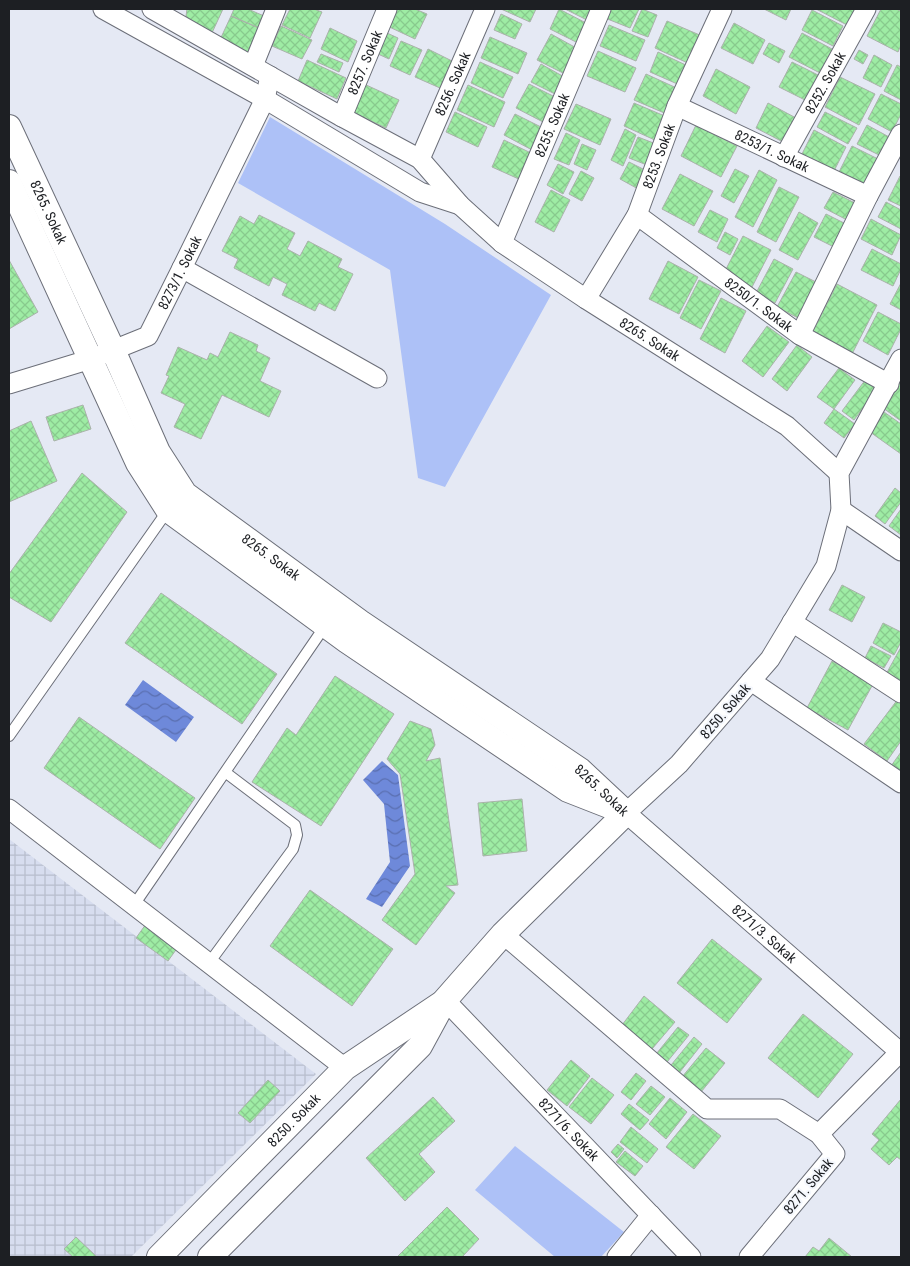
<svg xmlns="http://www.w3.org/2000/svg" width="910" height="1266" font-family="'Roboto Condensed',sans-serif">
<defs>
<pattern id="industrial-grid" width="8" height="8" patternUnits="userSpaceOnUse" patternTransform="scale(1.25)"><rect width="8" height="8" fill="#d7ddef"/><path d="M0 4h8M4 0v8" fill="none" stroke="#b8bdcd"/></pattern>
<pattern id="water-waves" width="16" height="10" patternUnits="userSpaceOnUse" patternTransform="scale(1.25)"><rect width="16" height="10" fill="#6e89da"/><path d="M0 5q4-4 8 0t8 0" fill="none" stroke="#5a6fb0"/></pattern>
<pattern id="building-cross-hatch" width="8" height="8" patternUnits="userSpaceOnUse" patternTransform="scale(1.25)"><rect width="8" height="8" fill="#9eeca4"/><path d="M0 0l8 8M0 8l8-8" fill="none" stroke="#88ca8d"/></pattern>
</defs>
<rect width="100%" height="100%" fill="#e5e9f4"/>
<path fill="url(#industrial-grid)" d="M9 839 316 1074 131 1257H9Z"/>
<path fill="#adc1f7" d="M270 117 445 224 551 295 445 487 418 478 390 270 238 183Z
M515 1146 624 1232 601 1257H555L475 1190Z"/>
<path fill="url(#water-waves)" d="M143 680 194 717 176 742 125 705Z
M382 761 398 775 410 866 382 907 366 899 390 862 384 804 363 780Z"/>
<path fill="url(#building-cross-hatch)" stroke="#aab2aa" d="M187 9H223L211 35 190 23 186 16Z
M234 9H248L264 16 259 28 231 16Z
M290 9H314L322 12 310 38 282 25Z
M390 9H415L427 14 415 39 383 24Z
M501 9H536L530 22Z
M559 9 588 24 578 43 550 29Z
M565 9H596L589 21Z
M609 9H639L630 28 605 18Z
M642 9 657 15 648 37 632 31Z
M764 9H791L786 20Z
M816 9H858L849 26Z
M881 9H896L901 11V45L898 52 867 36Z
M812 10 843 26 833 46 802 30Z
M501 14 522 24 515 39 494 30Z
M231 16 259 28 246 56 218 44Z
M667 21 702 36 690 64 655 48Z
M734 23 765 40 753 64 721 48Z
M609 25 645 40 636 61 600 46Z
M281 26 312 40 302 59 272 46Z
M330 28 357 41 348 62 321 49Z
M387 33 398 38 389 59 378 54Z
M802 33 834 50 822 74 789 57Z
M551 34 580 50 567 75 537 60Z
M490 37 527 53 518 74 481 58Z
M401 41 422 50 410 75 390 66Z
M769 43 785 51 779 63 763 54Z
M428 49 452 61 440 88 415 77Z
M859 50 868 55 863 64 854 59Z
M598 51 636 68 625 92 587 76Z
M658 52 690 67 682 86 650 72Z
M321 54 343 63 339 72 317 62Z
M874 55 892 65 881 87 863 78Z
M307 60 346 78 337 99 298 81Z
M480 62 513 77 503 98 471 83Z
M792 62 820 76 807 101 779 87Z
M541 64 566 78 557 95 531 82Z
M897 65 901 67V100L884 91Z
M716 69 750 87 736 114 703 96Z
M646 74 681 90 669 115 634 100Z
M840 77 875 94 859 125 825 107Z
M364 84 399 100 386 128 352 112Z
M529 84 557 98 545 123 516 108Z
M468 85 505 102 494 127 457 110Z
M881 94 901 104V114L892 132 868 119Z
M634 103 667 117 657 141 624 126Z
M768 103 796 118 783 142 756 128Z
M576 104 611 119 600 145 564 129Z
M455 112 487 127 478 147 446 132Z
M825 112 857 128 848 144 817 127Z
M515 114 545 129 534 151 504 135Z
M696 125 737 146 721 177 681 156Z
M867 125 891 138 881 156 857 144Z
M625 129 636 135 623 166 611 160Z
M814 130 846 147 832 175 800 158Z
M566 133 580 140 569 165 554 159Z
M638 137 656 144 647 165 629 158Z
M504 140 533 154 521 180 492 167Z
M582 144 596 150 587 170 574 164Z
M852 146 880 160 867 187 839 172Z
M629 162 649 172 640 190 620 179Z
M558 164 574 172 563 194 547 185Z
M735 169 749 176 734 203 721 196Z
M759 170 777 180 753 227 735 217Z
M581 171 594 178 582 201 569 194Z
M680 174 713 191 694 226 662 209Z
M900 176 901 177V206L888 200Z
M779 187 799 197 776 242 757 232Z
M551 190 570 200 554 232 535 222Z
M833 192 857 204 849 221 824 208Z
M886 202 901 210V229L878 217Z
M710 210 728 219 717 242 698 232Z
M799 212 818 223 798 260 779 250Z
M826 214 848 225 836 248 814 237Z
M259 215 295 233 287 249 300 256 308 241 342 259 338 267 353 274 335 311 319 303 315 311 282 295 287 284 273 277 269 286 234 268 238 259 222 251 240 216 254 224Z
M871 219 901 235 892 255 861 239Z
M725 232 738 239 730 255 717 248Z
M743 236 771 250 752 287 724 273Z
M872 249 901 264V269L893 286 861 270Z
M774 259 793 269 775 303 756 293Z
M9 260 38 312 9 329Z
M668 261 698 277 679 314 649 299Z
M796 272 820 284 802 320 777 307Z
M699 280 721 291 701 329 680 318Z
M901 283V310L890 304Z
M837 284 877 305 852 354 812 333Z
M721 298 746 311 725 353 700 339Z
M878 312 901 324V329L888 355 863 341Z
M767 326 789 342 763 377 742 361Z
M230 332 258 345 256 351 270 358 260 381 281 391 269 417 222 395 201 439 174 427 185 404 161 393 169 376 166 375 178 347 207 360 210 353 218 357Z
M797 345 812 357 787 391 772 379Z
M839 368 855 380 834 409 817 397Z
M866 379 878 388 854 420 842 411Z
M901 381V421L883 408Z
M83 405 91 429 54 441 46 417Z
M834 409 855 424 844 438 824 423Z
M884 412 901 424V454L870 432Z
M31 421 57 481 9 502V431Z
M82 473 127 512 51 622 9 597V574Z
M895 488 901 493V502L885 524 875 516Z
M901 509V535L889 526Z
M842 585 865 597 852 622 829 610Z
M161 593 277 674 242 724 125 643Z
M883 623 901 632V642L894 655 873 643Z
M871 646 891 656 884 668 865 658Z
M901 647V685L885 676Z
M832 661 873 684 848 730 807 708Z
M335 676 394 714 321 826 252 782 287 728 296 735Z
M898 699 901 701V741L887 761 864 744Z
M79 717 195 798 160 849 44 768Z
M410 721 431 729 435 745 426 761 440 758 458 885 446 886 455 893 416 945 382 920 415 874 400 774 387 759Z
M901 752V774L891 766Z
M522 799 527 851 483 856 478 803Z
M310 890 393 949 352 1006 270 946Z
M146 924 178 947 168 961 136 938Z
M712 939 762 979 727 1023 677 983Z
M644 996 675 1022 652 1049 622 1025Z
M803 1014 853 1054 818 1098 768 1058Z
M678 1027 689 1035 663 1067 652 1059Z
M694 1037 702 1044 676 1077 667 1070Z
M706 1048 725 1063 701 1092 682 1077Z
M571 1060 590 1076 567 1106 547 1090Z
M636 1073 646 1081 631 1100 621 1092Z
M592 1078 614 1095 591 1124 569 1107Z
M268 1080 280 1091 250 1123 238 1113Z
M651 1086 665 1097 650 1115 636 1104Z
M433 1097 455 1121 419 1154 435 1172 405 1201 366 1158Z
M670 1098 687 1112 666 1139 649 1124Z
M901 1099V1160L897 1157 889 1165 871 1149 879 1140 872 1134Z
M629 1104 649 1120 640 1130 621 1114Z
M693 1114 721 1136 694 1169 666 1147Z
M631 1127 658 1149 647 1163 620 1142Z
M618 1144 624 1149 617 1158 611 1152Z
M625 1151 643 1166 635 1176 616 1162Z
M447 1207 479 1239 462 1257H397Z
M76 1237 97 1257H73L64 1249Z
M829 1238 852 1257H805L813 1247 819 1251Z"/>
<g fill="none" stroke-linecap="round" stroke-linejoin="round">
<defs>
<path id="service" d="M9 736 168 510
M134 905 325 626
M209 963 293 849 297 835 295 825 225 772"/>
<g id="minor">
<path d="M103 9 265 99 420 192 460 205"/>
<path id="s1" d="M152 9 342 117 420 159 460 205 502 243 586 299 787 426 839 473"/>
<path d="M253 66 276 9"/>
<path id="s2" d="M677 106 868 196"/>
<path id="s3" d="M342 117 387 9"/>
<path id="s4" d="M784 157 866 9"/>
<path id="s5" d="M420 159 485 9"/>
<path id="s6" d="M637 215 800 335 889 384"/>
<path id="s7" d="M502 243 601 9"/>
<path d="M182 268 377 378"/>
<path id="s8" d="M586 299 637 215 677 106 722 9"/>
<path d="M800 335 868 196 901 134"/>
<path id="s9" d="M901 359 839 473 841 510 826 566 770 659 679 764 626 813 901 1053"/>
<path id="s10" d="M9 384 91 359 148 336 182 268 265 99 270 76"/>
<path d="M841 510 901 551"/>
<path d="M792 622 901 693"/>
<path d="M751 681 901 783"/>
<path d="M9 809 345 1068"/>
<path d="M503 934 707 1109H780L819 1134 835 1154 749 1257"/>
<path id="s11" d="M445 1000 691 1257"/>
<path d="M819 1134 901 1051"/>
<path d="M617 1257 651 1215"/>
</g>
<g id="tertiary">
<path id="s12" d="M9 127 113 350 158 452 185 494 360 622 580 770 626 813"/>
<path d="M9 182 138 463 168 510 347 641 568 790 614 808"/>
<path id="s13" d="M159 1257 345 1068 442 1003"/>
<path d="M210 1257 420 1046 445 1000 503 934 626 813"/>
</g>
</defs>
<use href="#service" stroke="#6c6f79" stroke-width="12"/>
<use href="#minor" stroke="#6c6f79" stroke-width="21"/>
<use href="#tertiary" stroke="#6c6f79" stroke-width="26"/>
<use href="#service" stroke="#fff" stroke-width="10"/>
<use href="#minor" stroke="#fff" stroke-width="19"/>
<use href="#tertiary" stroke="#fff" stroke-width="24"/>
</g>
<g text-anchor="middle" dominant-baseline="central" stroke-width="4" stroke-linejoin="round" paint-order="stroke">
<g font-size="14" fill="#1d1f23" stroke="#f4f7fd">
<text stroke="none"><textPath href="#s3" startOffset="59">8257. Sokak</textPath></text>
<text stroke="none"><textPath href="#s4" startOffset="85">8252. Sokak</textPath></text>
<text stroke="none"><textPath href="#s5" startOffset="82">8256. Sokak</textPath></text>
<text stroke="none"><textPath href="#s7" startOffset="128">8255. Sokak</textPath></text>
<text stroke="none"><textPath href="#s2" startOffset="105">8253/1. Sokak</textPath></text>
<text stroke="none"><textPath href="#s8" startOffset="161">8253. Sokak</textPath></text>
<text stroke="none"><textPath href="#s12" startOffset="94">8265. Sokak</textPath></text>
<text stroke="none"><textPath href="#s10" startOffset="218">8273/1. Sokak</textPath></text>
<text stroke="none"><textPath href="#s6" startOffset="151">8250/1. Sokak</textPath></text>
<text stroke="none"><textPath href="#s1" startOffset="601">8265. Sokak</textPath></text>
<text stroke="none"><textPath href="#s12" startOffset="514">8265. Sokak</textPath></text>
<text transform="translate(725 711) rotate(-49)">8250. Sokak</text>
<text stroke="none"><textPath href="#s12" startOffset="919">8265. Sokak</textPath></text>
<text stroke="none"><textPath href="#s9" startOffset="728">8271/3. Sokak</textPath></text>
<text stroke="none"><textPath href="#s13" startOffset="192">8250. Sokak</textPath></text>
<text stroke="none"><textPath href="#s11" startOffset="179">8271/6. Sokak</textPath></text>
<text transform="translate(808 1186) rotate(-50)">8271. Sokak</text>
</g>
</g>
<rect width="910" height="1266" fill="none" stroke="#1d1f23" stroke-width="20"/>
</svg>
